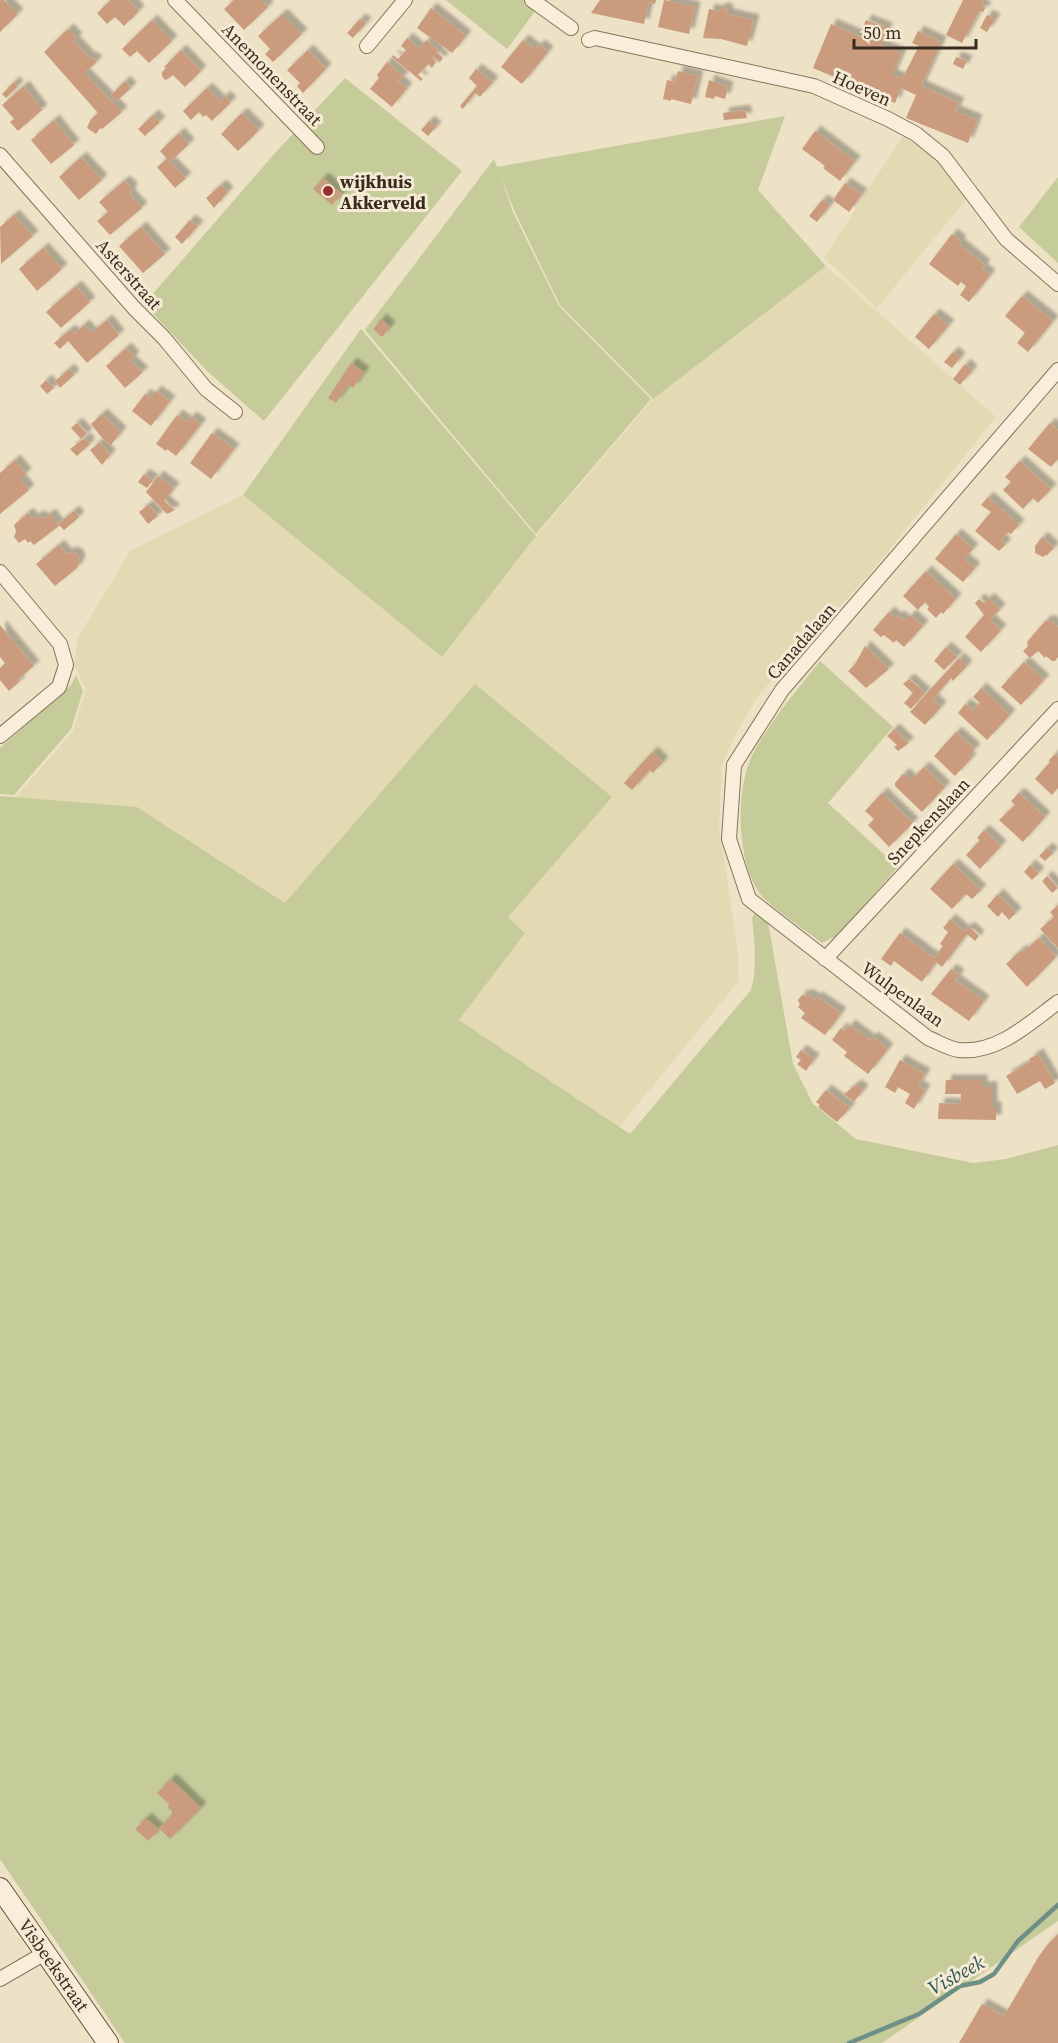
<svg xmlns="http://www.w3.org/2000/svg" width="1058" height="2043" font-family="'Source Serif 4',serif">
<defs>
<filter id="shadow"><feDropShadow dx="5.5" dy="-5.5" stdDeviation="1.5" flood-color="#0004"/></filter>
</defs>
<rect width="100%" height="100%" fill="#ede1c6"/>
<path fill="#e3dab4" d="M903 136 933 154 970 195 877 308 824 258Z
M826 266 996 417 868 576 757 697 736 733 722 766 719 826 738 952V982L619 1127 459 1020 525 933 507 917 611 797 475 685 285 903 137 807 15 798 73 731 86 690 74 664 78 637 130 551 243 495 442 657 536 536 653 399Z"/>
<path fill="#c6cb9a" d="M446 0H532L539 6 507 49Z
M345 78 462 171 264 421 207 371 144 304 276 152Z
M785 116 758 190 826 266 653 399 560 305 515 212 500 175 513 212 559 306 651 399 536 534 365 330 494 159 497 167Z
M1058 177V263L1019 227Z
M361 329 536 536 442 657 243 495Z
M820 661 893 727 828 803 898 867 838 935 822 943C806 930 773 909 761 895 748 878 745 860 742 840 739 815 741 781 751 758 767 724 797 691 820 661Z
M76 675 83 691 71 729 14 795 0 794V748L71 685Z
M475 684 612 797 508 917 525 933 459 1020 630 1134 751 990C758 967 754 942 752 918L755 912 768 922 793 1064 813 1104 856 1139 973 1163 1006 1159 1058 1145V1921L882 2043H125L0 1859V796L137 807 285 903Z"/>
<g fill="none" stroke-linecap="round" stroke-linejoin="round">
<path stroke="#6e8f86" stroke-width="4.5" d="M849 2043 919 2014 960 1986 980 1982 994 1974 1018 1941 1058 1905"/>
</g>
<path fill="#ca9c7d" filter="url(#shadow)" d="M0 0H4L18 14 0 32Z
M111 0H129L139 11 124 26 115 17 107 24 97 13Z
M234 0H262L268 7 244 30 224 9Z
M600 0H656L655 4 649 2 644 24 591 13Z
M664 0 695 7 689 34 658 27Z
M963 0H984L981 5 986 7 983 12 979 11 962 43 946 35Z
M431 8 466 36 452 53 417 28Z
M721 8 727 9 728 14 754 20 747 46 721 39 703 38 709 9 718 11Z
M282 14 302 34 273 62 265 54 270 49 258 36Z
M987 15 995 19 987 32 980 28Z
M360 19 366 23 353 38 347 33Z
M152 20 172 41 149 63 137 51 130 57 122 49Z
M866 20 887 28 881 45 901 54 892 75 902 79 919 46 912 43 918 31 941 42 921 86 959 103 955 111 977 120 968 143 906 118 916 95 901 88 895 103 813 68 831 24 873 42 877 32 863 26Z
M68 29 77 38 74 41 90 58 92 57 97 62 84 73 122 112 102 129 101 127 96 134 87 128 91 119 98 113 44 52Z
M407 38 420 49 426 40 438 50 436 52 443 58 440 62 433 56 432 58 436 62 432 68 428 64 418 75 423 79 421 81 392 57 393 55 398 59 406 50 401 46Z
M523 40 535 49 540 45 548 52 522 84 501 67Z
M181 50 201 71 185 87 173 75 168 79 165 80 162 76V72L166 68 164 67Z
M308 50 326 69 303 93 297 86 300 83 287 70Z
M956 57 967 61 963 69 953 64Z
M387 62 404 77 398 81 407 88 392 107 370 89 379 78 377 75Z
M476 69 493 82 480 97 475 93 463 109 460 106 477 86 469 78Z
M678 71 698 76 691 104 671 99V101L663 99 667 80 675 82Z
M709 80 728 87 725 99 715 96 714 99 705 97Z
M125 81 131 88 117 101 111 95Z
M14 82 18 86 6 98 2 94Z
M24 86 42 110 18 131 10 122 14 119 2 105Z
M207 88 220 101 225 96 231 102 212 121 206 115 203 117 199 112 191 120 183 111Z
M745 110 747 118 724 120 723 113Z
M242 113 259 130 238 151 221 134Z
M153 115 160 122 145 136 138 129Z
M54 120 74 145 51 164 31 140Z
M429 121 436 127 428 136 421 130Z
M815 131 855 161 840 181 823 168 825 166 802 149Z
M179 133 189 144 170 162 186 178 175 188 157 167 167 159 160 151Z
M81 157 102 180 79 200 59 177Z
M323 178 342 194 332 205 313 189Z
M124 181 132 188 130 195 142 208 110 235 97 221 108 212 99 202Z
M845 183 862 194 849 212 833 200Z
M221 185 228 192 214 208 206 198Z
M822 200 830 205 817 222 809 216Z
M14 215 33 236 1 264 0 227Z
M190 220 198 226 182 244 175 237Z
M141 227 165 254 143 273 119 246Z
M952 234 961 241 959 244 985 265 982 269 990 275 969 302 960 295 966 286 961 282 958 286 929 264Z
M43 248 62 269 37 291 19 269Z
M76 286 90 302 61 328 46 312Z
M1022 296 1053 321 1028 352 1017 343 1025 333 1005 316Z
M934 314 949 325 929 349 915 337Z
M381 319 390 327 382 337 373 329Z
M107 320 119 335 87 363 68 341 60 349 54 343 70 330 74 334 84 325 91 333Z
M126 348 134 357 130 361 143 372 125 388 106 366Z
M953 352 960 358 952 368 944 362Z
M351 363 364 372 353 388 348 385 336 403 328 398Z
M965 364 972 371 960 385 953 379Z
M69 369 74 375 60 388 55 381Z
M46 380 54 388 47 394 40 386Z
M156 391 170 401 151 426 132 411 145 394 150 398Z
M102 414 121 432 111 445 102 438 91 424Z
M177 415 187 422 191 417 201 424 176 456 167 449 166 451 156 444Z
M77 423 87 434 81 439 71 428Z
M1050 423 1058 430V459L1051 467 1028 449Z
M212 433 234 449 211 479 190 463Z
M85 438 90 444 77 456 70 449Z
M100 442 110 455 102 465 90 450Z
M15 460 26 474 20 479 29 490 0 514V473Z
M1020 461 1051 489 1038 503 1033 498 1023 509 1003 490 1011 482 1005 477Z
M144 474 153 480 147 488 138 482Z
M158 476 174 488 164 501 175 510 167 514 146 492Z
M988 497 1019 525 1011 534 1008 532 1001 540 1006 544 999 551 975 531 991 512 981 505Z
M148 505 158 516 148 524 139 512Z
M74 511 79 517 64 530 58 524Z
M28 513 32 519 39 516 44 519 50 514 59 526 34 545 30 541 28 543 25 539 19 543 14 537 16 531 14 525Z
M956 534 973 549 964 559 975 568 963 582 935 559Z
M1042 537 1054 548 1046 556 1045 555 1043 557 1035 553V546Z
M59 545 66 554 72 552 78 555 80 561 77 568 55 586 36 564Z
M926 571 956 599 943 614 941 612 936 618 927 609 929 607 925 602 918 610 903 596Z
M989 598 1000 609 990 620 1001 630 981 652 965 637 984 615 975 603 979 599 984 603Z
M889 612 896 618 899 616 905 621 911 615 923 626 904 647 896 640 894 643 884 635 881 637 873 630Z
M1046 620 1048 622 1050 620 1058 627V657L1055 661H1052L1046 656 1045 658 1038 651 1030 658 1023 651 1028 646 1027 642Z
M0 625 34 666 18 679 20 681 9 691 0 680V668L5 663 0 657Z
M865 646 889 669 866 688 848 671 855 664Z
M946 647 957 657 944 670 934 661Z
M959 658 967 666 953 681 951 678 933 699 941 707 925 725 910 712Z
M1024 662 1044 680 1021 705 1001 687Z
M909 679 925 693 911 709 904 703 913 693 903 684Z
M981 688 1010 715 987 740 958 713 965 704 973 710 980 703 973 697Z
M894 729 909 743 898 751 894 747 897 745 887 736Z
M956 732 975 749 968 756 971 759 955 776 934 756Z
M652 752 663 762 653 773 650 770 632 790 624 783Z
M1055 754 1058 757V788L1052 795 1035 779 1050 762 1049 760Z
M924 767 945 787 922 812 895 786V783L902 775 905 774 911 780Z
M882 793 913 823 889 847 868 825 874 819 865 811Z
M1019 793 1045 817 1023 842 999 820 1015 805 1011 801Z
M984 830 1001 846 980 869 966 855 980 840 977 838Z
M1047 848 1053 853 1045 861 1039 856Z
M953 864 981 890 972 899 966 894 952 909 930 889Z
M1030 865 1039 873 1032 880 1024 872Z
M1047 876 1058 888 1052 893 1042 881Z
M998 894 1016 913 1009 920 1002 912 998 917 987 906Z
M1058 905V948L1040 929 1054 917 1050 912Z
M950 919 964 931 969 927 979 936 975 941 967 934 942 967 936 962 922 982 894 961 891 966 881 959 900 933 934 958 943 946 940 944 948 932 943 928Z
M1039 938 1056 957 1027 987 1006 964 1021 950 1023 952Z
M951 969 959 975 955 980 984 1001 969 1021 931 994Z
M807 994 815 999 817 997 841 1013 825 1035 801 1018 805 1013 798 1007 800 1005 798 1000 802 995 806 996Z
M850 1025 870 1040 873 1037 888 1049 868 1074 844 1056 847 1052 832 1040 841 1028 845 1031Z
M801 1050 814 1059 806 1071 797 1064 801 1060 796 1057Z
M1038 1054 1055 1083 1045 1089 1040 1081 1017 1094 1006 1076 1031 1061 1029 1059Z
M900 1060 925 1074 918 1086 925 1090 914 1109 905 1103 910 1094 898 1087 895 1093 885 1087Z
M946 1080H982V1087H992V1107H996V1120L938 1119 939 1103 960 1104 961 1094H945Z
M856 1085 863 1090 854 1102 844 1094Z
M826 1090 850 1108 837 1122 818 1107 820 1105 816 1102Z
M171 1779 201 1808 170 1839 159 1828 172 1815V1811L168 1808 169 1804 157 1793Z
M146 1818 159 1830 148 1841 135 1829Z
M1058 1934V2043H959L982 2004 1004 2016 1039 1956 1048 1944Z"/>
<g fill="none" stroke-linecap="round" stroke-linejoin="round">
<defs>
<path id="street" d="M175 0 317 147
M532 0 571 28
M589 40 595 38 814 86 888 119 916 134 943 156 1006 239 1058 284
M367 46 405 0
M0 155 134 308 164 338 206 389 235 412
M1058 370 782 690 734 765 729 839 749 899 928 1038C938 1042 949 1049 959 1050 997 1054 1030 1023 1058 1002
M0 572 60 644 66 665 59 687 0 736
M825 959 1058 709
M0 1979 45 1953"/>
<path id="secondary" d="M0 1888 108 2043"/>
</defs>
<use href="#street" stroke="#88735c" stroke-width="16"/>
<use href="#secondary" stroke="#6a543f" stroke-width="22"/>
<use href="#street" stroke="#f8eed9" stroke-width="14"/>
<use href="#secondary" stroke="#f8eed9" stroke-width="20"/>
</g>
<circle fill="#952e30" stroke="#f5ebd5" stroke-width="2" cx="328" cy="191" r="6"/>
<g text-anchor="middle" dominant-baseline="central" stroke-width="6" stroke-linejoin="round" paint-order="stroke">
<g font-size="18" fill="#392b20" stroke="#f5ebd5">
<text transform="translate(272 74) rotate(46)">Anemonenstraat</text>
<text transform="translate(862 88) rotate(24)">Hoeven</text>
<text transform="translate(129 274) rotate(48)">Asterstraat</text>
<text transform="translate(801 641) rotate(-49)">Canadalaan</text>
<text transform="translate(928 821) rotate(-47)">Snepkenslaan</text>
<text transform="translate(903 994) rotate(36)">Wulpenlaan</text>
<text transform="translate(54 1965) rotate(55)">Visbeekstraat</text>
</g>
<g font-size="18" font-weight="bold" fill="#392b20" stroke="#f5ebd5" text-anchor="start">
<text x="340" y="181">wijkhuis<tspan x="340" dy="21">Akkerveld</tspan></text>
</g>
<g font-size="20" font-style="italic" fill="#2f5855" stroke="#f5ebd5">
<text transform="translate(956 1975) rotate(-29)">Visbeek</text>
</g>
</g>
<path d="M854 39v9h122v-9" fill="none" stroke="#392b20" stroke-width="3"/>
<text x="863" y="39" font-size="18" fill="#392b20" stroke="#f5ebd5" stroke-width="4.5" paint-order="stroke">50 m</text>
</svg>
